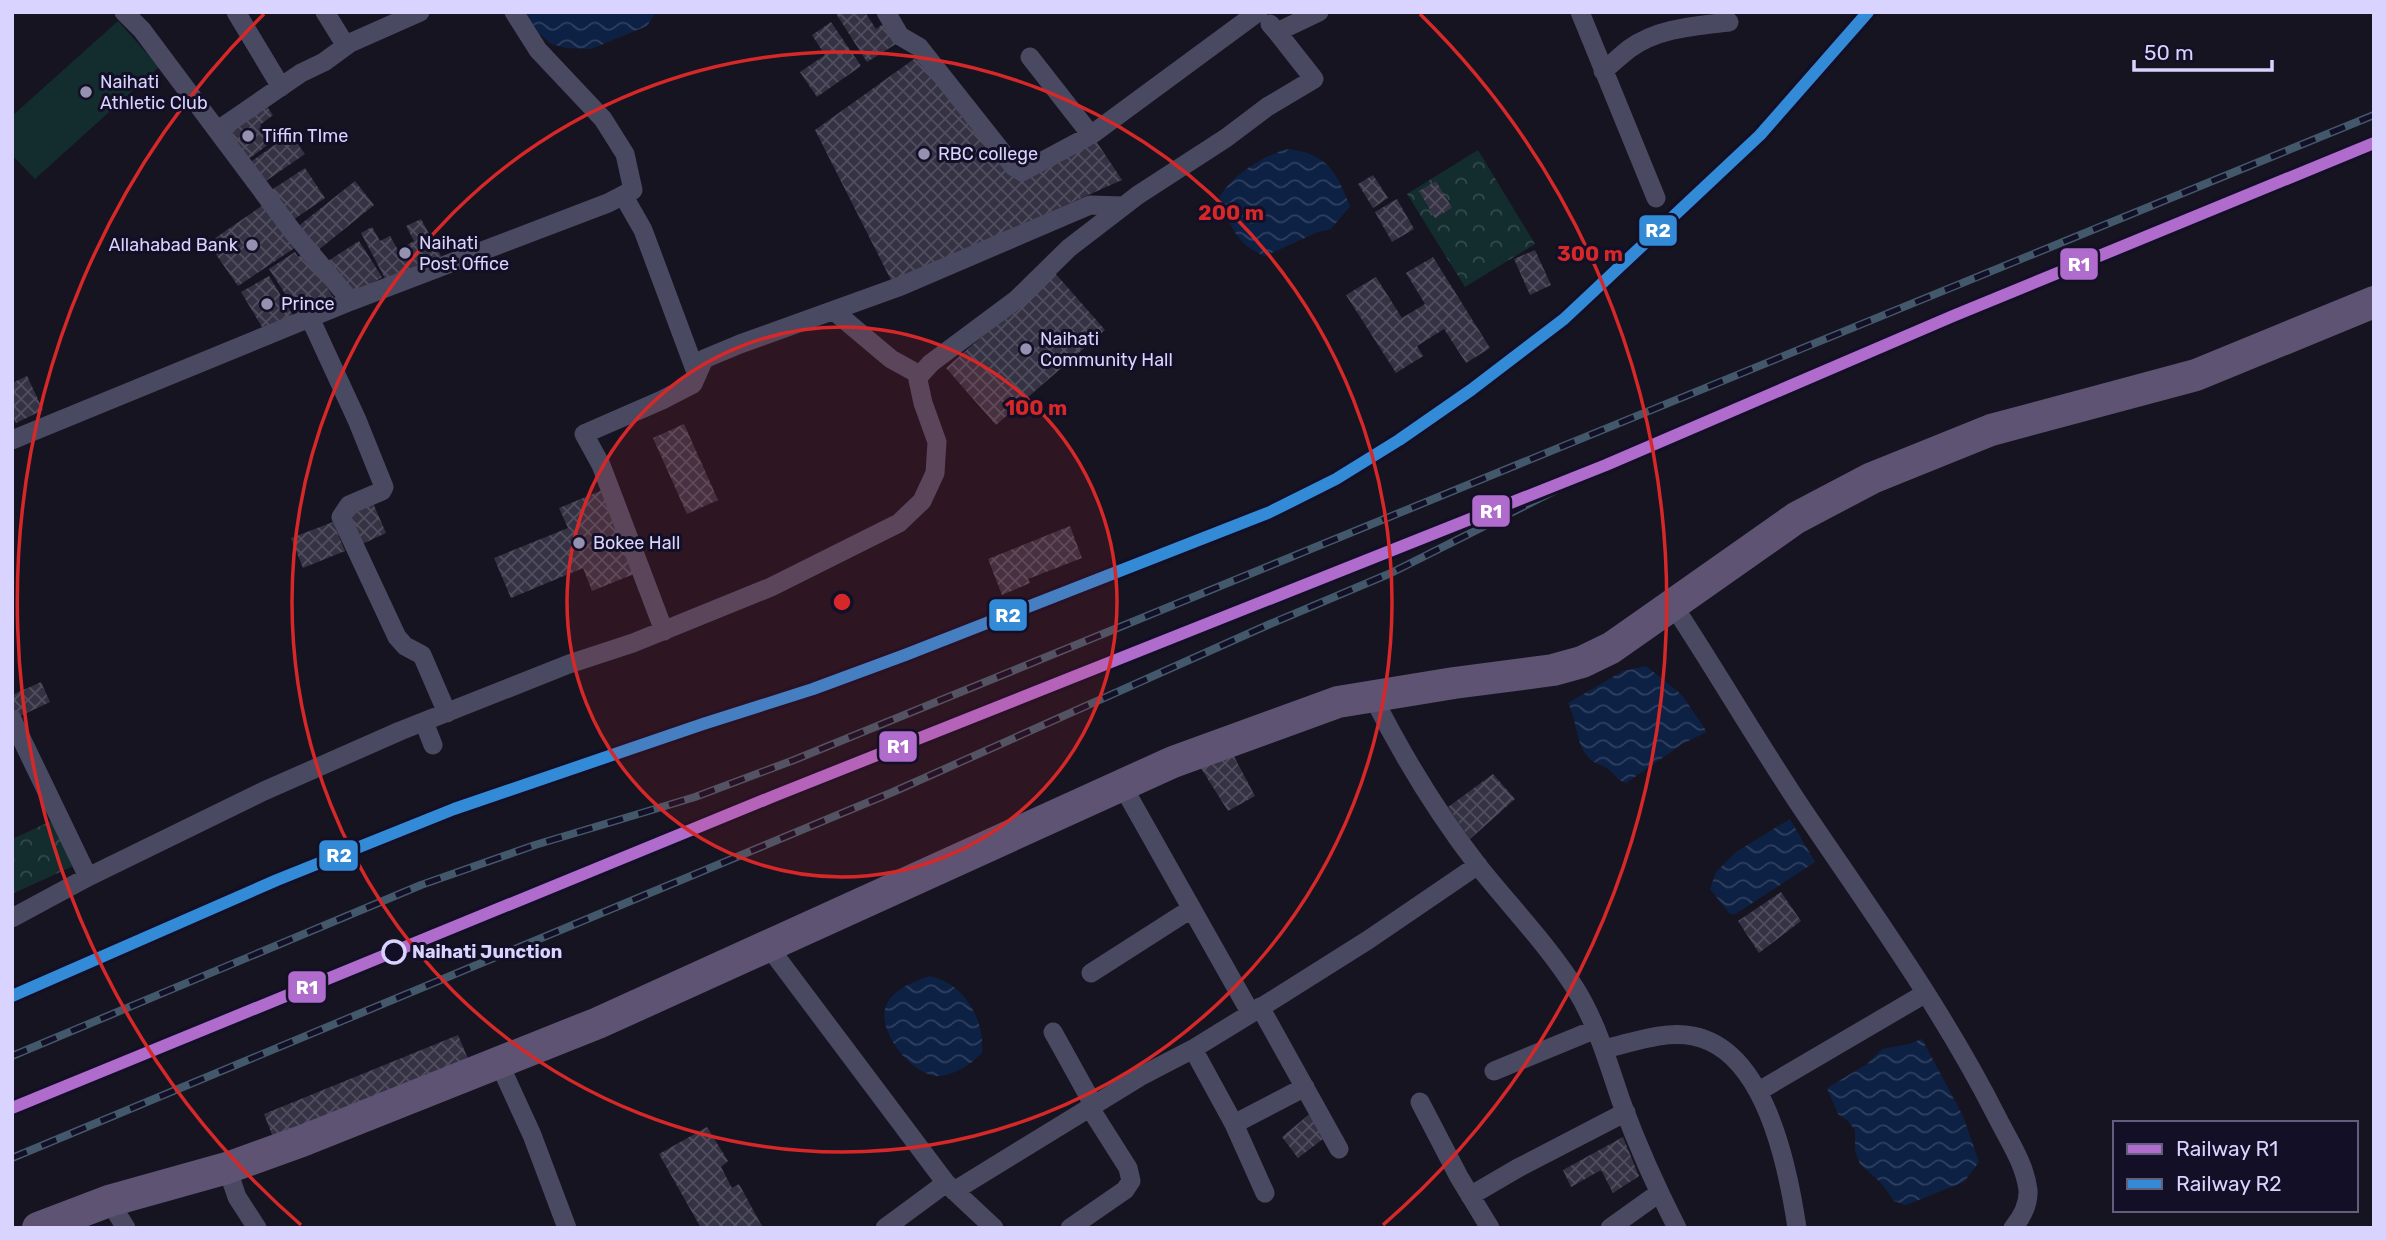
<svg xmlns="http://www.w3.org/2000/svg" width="2386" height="1240" font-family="Rubik,sans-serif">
<defs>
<pattern id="park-crowns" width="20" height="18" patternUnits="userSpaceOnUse" patternTransform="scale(1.75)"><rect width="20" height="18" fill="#132c2d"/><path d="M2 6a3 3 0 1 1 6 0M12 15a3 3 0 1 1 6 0" fill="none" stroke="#354a4c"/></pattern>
<pattern id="water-waves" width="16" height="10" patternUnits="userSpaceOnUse" patternTransform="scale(1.75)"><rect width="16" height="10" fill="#0d2144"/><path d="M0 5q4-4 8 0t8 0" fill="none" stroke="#304060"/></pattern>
<pattern id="building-cross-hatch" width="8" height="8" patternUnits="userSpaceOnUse" patternTransform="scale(1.75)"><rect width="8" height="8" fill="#343243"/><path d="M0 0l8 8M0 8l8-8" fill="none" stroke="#514f5f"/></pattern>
</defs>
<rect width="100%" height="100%" fill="#161421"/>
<path fill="url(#park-crowns)" d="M1478 150 1535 244 1465 287 1407 194Z
M58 818 80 863 12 894V839Z"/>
<path fill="#132c2d" d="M118 21 159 67 35 179 12 155V116Z"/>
<path fill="url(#water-waves)" d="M525 12H656L647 26 591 49 567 48 551 44 538 32Z
M1289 149C1328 155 1336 171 1350 206L1331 229 1318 232 1265 256C1235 244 1231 225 1219 198 1231 176 1265 154 1289 149Z
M1646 666 1682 695 1707 732 1684 743 1626 783C1617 780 1616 775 1609 770 1604 765 1595 764 1590 759 1576 747 1577 720 1568 703L1623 671Z
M1790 819 1815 862 1734 915 1729 913 1710 889 1716 872 1736 852Z
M929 976C964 983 985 1019 982 1053 971 1064 957 1074 940 1076 914 1078 876 1032 886 1006 893 989 913 982 929 976Z
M1922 1039 1963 1116 1979 1162 1964 1182 1906 1205 1894 1201 1881 1183 1860 1164 1855 1151V1130L1848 1121 1838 1114 1827 1088 1867 1064 1882 1049 1909 1044Z"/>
<path fill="url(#building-cross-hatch)" d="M835 12H865L876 29 883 24 896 44 867 62Z
M831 22 861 66 817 97 800 72 825 55 812 35Z
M921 54 1020 181 1096 141 1122 180 892 282 815 130Z
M263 101 273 115 260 125 273 141 246 161 223 131Z
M290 134 305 154 263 183 249 163Z
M305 168 325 198 290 222 270 191Z
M1373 175 1388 198 1373 208 1358 184Z
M355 181 374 205 316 252 296 228Z
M1436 181 1452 208 1435 218 1419 191Z
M1397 199 1414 229 1392 242 1375 212Z
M266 203 296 247 238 286 208 243Z
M421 219 441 256 388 284 361 233 372 227 380 241 390 236 398 250 414 241 406 226Z
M359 241 382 277 355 294 328 261Z
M1535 250 1551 285 1530 295 1514 259Z
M295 252 298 257 304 253 334 298 302 320 269 269Z
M1433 257 1490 348 1466 363 1444 329 1417 346 1423 356 1396 373 1346 295 1376 277 1402 318 1425 304 1406 273Z
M1055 273 1105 330 996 425 946 368Z
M269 276 294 317 265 332 241 292Z
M27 376 43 410 16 423 12 415V383Z
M684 424 718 500 687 514 653 438Z
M605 489 639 572 592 591 583 568 511 598 494 558 568 528 559 508Z
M373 503 386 533 360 545 347 515Z
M333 522 345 551 303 568 291 538Z
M1070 526 1082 558 1028 579 1030 583 1002 595 988 559Z
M41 682 50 702 18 717 12 705V695Z
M1229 747 1255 796 1228 811 1197 762Z
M1493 774 1515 799 1470 839 1448 807Z
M1781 892 1801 921 1759 953 1738 921Z
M458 1035 469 1061 274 1140 264 1114Z
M1312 1112 1327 1136 1298 1158 1282 1137Z
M707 1127 728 1161 721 1167 732 1188 739 1184 763 1228H701L659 1154Z
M1623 1137 1639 1176 1613 1193 1601 1170 1571 1187 1563 1170Z"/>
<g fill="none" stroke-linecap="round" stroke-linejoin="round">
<path stroke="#4a4962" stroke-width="19" d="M124 12 142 30 293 232 351 301 608 203 633 190 625 154 603 119 538 50 514 12
M236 12 281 87
M325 12 346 46
M886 12 900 36 919 47 1014 167 1022 172 1091 135 1258 12
M1580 12 1656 198
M1270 24 1277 32 1319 12
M1030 57 1091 135
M1603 71C1612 64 1620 56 1629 49 1658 28 1695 26 1729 22
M218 130 301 73 324 62 350 43 420 12
M623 195 643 230 697 375 704 359 740 344 901 286 1090 205 1123 206
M834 311 891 359 920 375
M310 318 357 420 384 487 382 491 349 505 341 517 397 637 405 646 422 655 447 713
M12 440 351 301
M1673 605C1717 672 1757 741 1801 807 1869 908 1942 1008 1997 1117 2008 1139 2025 1164 2028 1190 2029 1205 2022 1217 2013 1228
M664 631 601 465 584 434 662 400 693 384 697 375
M1372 695C1402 755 1438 814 1479 867 1511 907 1547 944 1575 988 1597 1023 1608 1063 1621 1101 1637 1144 1656 1187 1677 1228
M12 719 88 877
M424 722 433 745
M1122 785 1250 1012
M12 918 88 877 264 791 400 731 569 664 633 643 771 587 899 523 922 501 935 473 937 442 923 403 918 380 920 375 931 363 1017 299 1069 248 1138 195 1226 138 1267 107 1314 79 1277 32
M768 946 946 1183 994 1228
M1091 973 1191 909
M1260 1007 1339 1149
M1053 1032 1094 1106
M1193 1049 1234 1124 1265 1193
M1604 1049C1631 1043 1664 1030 1693 1036 1765 1050 1788 1167 1797 1228
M499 1063 532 1135 567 1228
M1494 1071 1596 1029
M1759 1091 1926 993
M1420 1102 1459 1177 1490 1228
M1234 1124 1305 1087
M227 1168 237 1197 257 1228
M954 1191 1143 1075 1193 1049 1276 998 1368 940 1478 865
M1470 1196 1518 1168 1626 1112
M109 1201 126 1228
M885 1228 946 1183
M1070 1228 1125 1190 1131 1181 1128 1168 1090 1108
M1610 1228 1659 1193"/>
<path stroke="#5e5373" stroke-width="32" d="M38 1228 109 1201 227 1168 302 1141 598 1023 1173 762 1338 702 1454 683 1553 670 1582 662 1611 648 1641 627 1796 518 1872 478 1991 430 2196 375 2374 302"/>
<defs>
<path id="rail" d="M12 996 277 880 454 809 703 724 813 689 905 655 1270 512 1336 479 1399 440 1471 390 1564 319 1760 135 1868 12
M12 1056 421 885 535 845 695 797 794 760 2374 115
M12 1158 893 792 1270 624 1391 573 1606 465"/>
</defs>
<use href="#rail" stroke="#43596b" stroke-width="8"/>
<use href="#rail" stroke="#130f26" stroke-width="5" stroke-dasharray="16" stroke-linecap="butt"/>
<defs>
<path id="rail-1" d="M12 1108 774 796 1606 465 1953 316 2374 143"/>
<path id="rail-2" d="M12 996 277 880 454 809 703 724 813 689 905 655 1270 512 1336 479 1399 440 1471 390 1564 319 1760 135 1868 12"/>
</defs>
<use href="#rail-1" stroke="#130f26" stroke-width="18"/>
<use href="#rail-2" stroke="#130f26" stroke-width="18"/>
<use href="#rail-1" stroke="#b06ccc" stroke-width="12"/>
<use href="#rail-2" stroke="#338bd7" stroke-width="12"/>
</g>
<circle cx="842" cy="602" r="275" fill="#d62828" fill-opacity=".12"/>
<g fill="none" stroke="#d62828" stroke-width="3.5">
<circle cx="842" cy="602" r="275"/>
<circle cx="842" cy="602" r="550"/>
<path d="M301 1225A825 825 0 0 1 264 14M1420 14A825 825 0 0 1 1383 1225"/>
</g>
<g fill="#9591b1" stroke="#130f26" stroke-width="2.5">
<circle cx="86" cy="92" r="7"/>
<circle cx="248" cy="136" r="7"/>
<circle cx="924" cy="154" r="7"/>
<circle cx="252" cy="245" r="7"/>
<circle cx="405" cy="253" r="7"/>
<circle cx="267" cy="304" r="7"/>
<circle cx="1026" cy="349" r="7"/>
<circle cx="579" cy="543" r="7"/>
</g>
<circle fill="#130f26" stroke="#d9d4ff" stroke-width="3.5" cx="394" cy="952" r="11"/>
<g text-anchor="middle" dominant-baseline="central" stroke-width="6" stroke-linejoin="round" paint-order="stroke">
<g font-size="18" fill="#d9d4ff" stroke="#130f26" text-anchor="start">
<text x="100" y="82">Naihati<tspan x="100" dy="21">Athletic Club</tspan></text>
<text x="262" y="136">Tiffin TIme</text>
<text x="938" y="154">RBC college</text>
<text x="419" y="243">Naihati<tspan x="419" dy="21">Post Office</tspan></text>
<text x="238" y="245" text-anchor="end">Allahabad Bank</text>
<text x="281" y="304">Prince</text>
<text x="1040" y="339">Naihati<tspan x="1040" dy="21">Community Hall</tspan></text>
<text x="593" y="543">Bokee Hall</text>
</g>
<g font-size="18" font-weight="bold" fill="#d9d4ff" stroke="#130f26" text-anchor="start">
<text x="412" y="952">Naihati Junction</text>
</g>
</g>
<circle cx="842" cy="602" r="10" fill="#d62828" stroke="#130f26" stroke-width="3.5"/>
<g font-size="21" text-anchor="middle" font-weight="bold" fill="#d62828" stroke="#130f26" stroke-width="6" stroke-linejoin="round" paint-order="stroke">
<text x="1231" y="220">200 m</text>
<text x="1590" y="261">300 m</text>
<text x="1036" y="415">100 m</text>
</g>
<g stroke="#130f26" stroke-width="2.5">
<rect x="1638" y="214" width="40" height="33" rx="7" fill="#338bd7"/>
<rect x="2059" y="247" width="40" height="34" rx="7" fill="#b06ccc"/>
<rect x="1471" y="494" width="40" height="34" rx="7" fill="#b06ccc"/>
<rect x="988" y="598" width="40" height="34" rx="7" fill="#338bd7"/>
<rect x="878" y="730" width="40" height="33" rx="7" fill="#b06ccc"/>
<rect x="318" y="839" width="41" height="33" rx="7" fill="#338bd7"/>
<rect x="287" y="970" width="40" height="34" rx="7" fill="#b06ccc"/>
</g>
<g font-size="19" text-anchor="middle" font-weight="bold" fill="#fff">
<text x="1658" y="237">R2</text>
<text x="2079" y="271">R1</text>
<text x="1491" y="518">R1</text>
<text x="1008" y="622">R2</text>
<text x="898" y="753">R1</text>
<text x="339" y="862">R2</text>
<text x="307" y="994">R1</text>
</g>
<rect width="2386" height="1240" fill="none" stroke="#d9d4ff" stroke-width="28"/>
<rect x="2113" y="1121" width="245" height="91" fill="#130f26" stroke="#625e7d" stroke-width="2"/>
<rect x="2127" y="1144" width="35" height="10" fill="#b06ccc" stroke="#625e7d" stroke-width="2"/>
<text x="2176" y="1156" font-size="21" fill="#d9d4ff">Railway R1</text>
<rect x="2127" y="1179" width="35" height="10" fill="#338bd7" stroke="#625e7d" stroke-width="2"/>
<text x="2176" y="1191" font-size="21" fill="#d9d4ff">Railway R2</text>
<path d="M2134 60v10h138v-10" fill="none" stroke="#d9d4ff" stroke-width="3.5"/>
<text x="2144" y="60" font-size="21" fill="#d9d4ff" stroke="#130f26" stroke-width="5" paint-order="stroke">50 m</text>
</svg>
